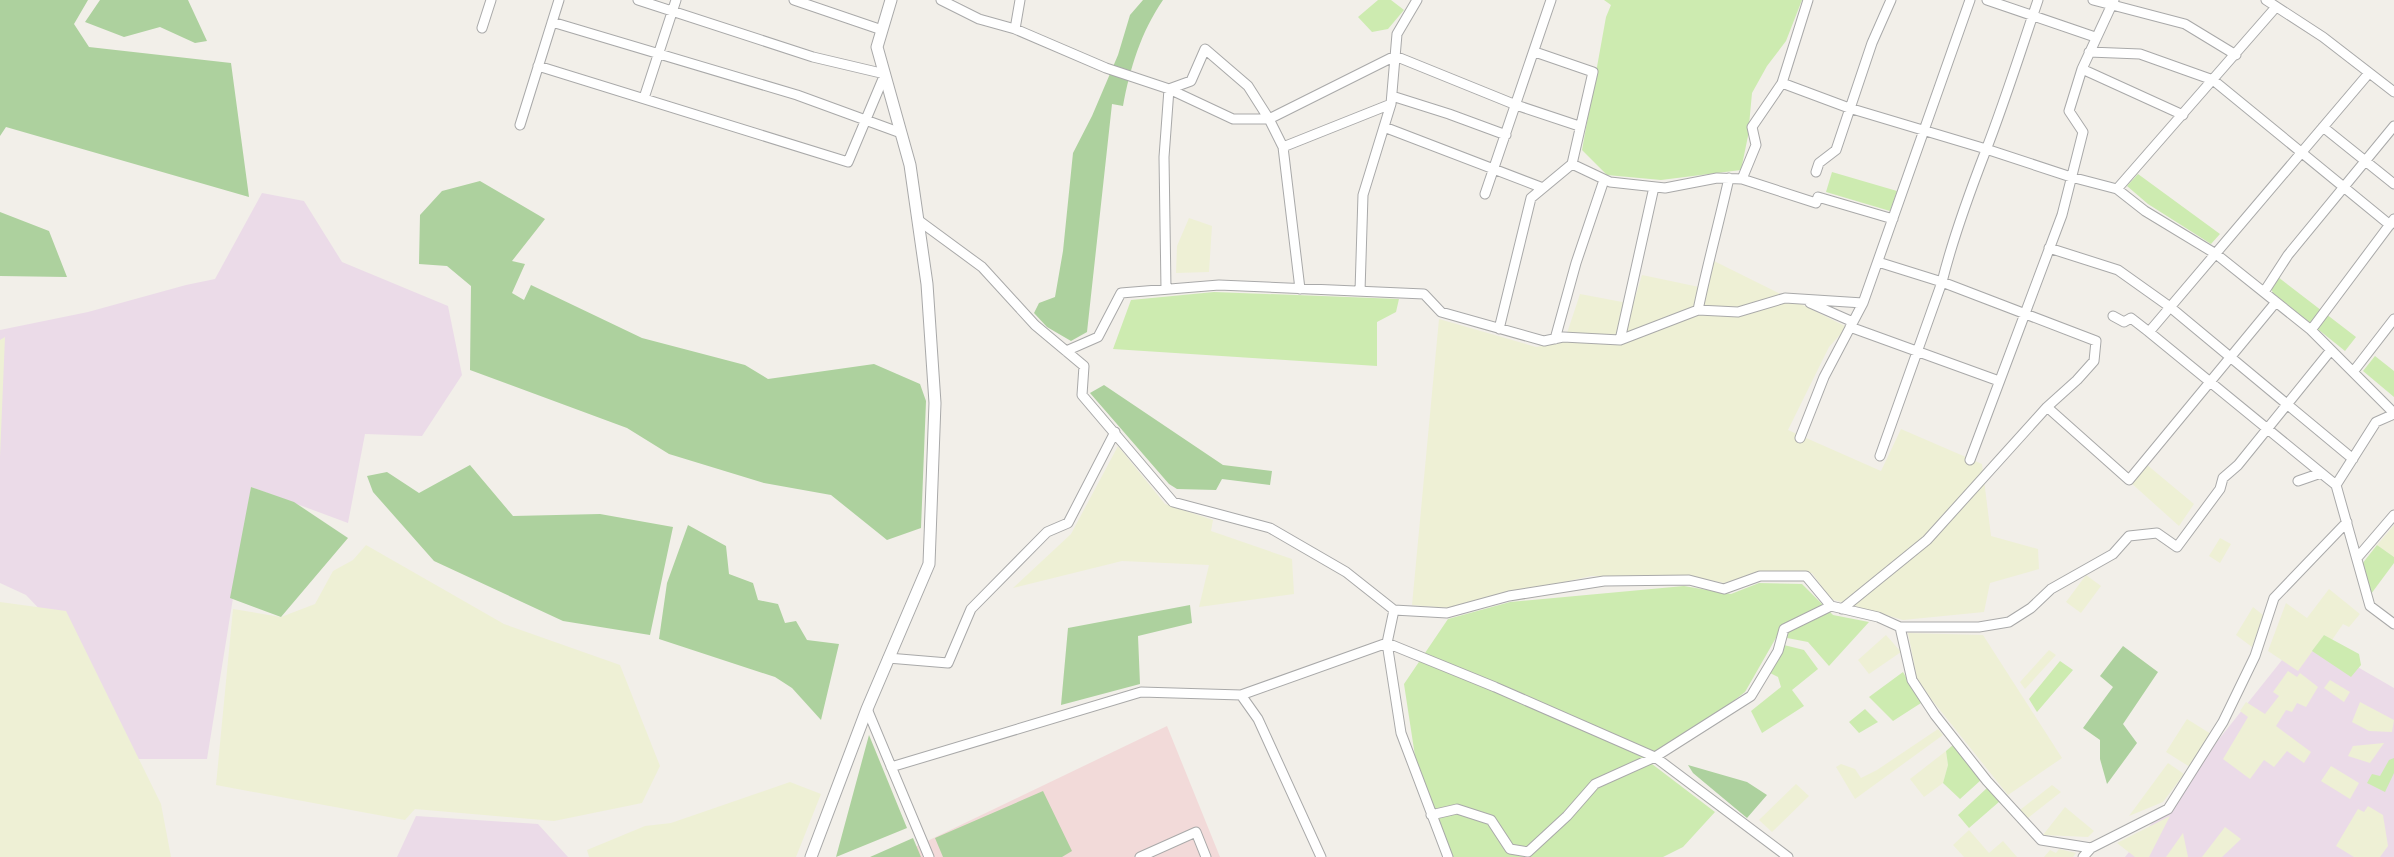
<svg xmlns="http://www.w3.org/2000/svg" width="2394" height="857" font-family="'DM Sans',sans-serif">
<rect width="100%" height="100%" fill="#f2efe9"/>
<path fill="#f2dad9" d="M1167 726 1220 857H894Z"/>
<path fill="#ebdbe8" d="M262 193 304 201 342 262 448 306 462 375 422 436 365 434 348 523 251 487 207 759H127L50 620 26 595 0 583V330L88 312 186 285 215 279Z
M2302 635 2394 688V857H2125Z
M416 816 538 824 568 857H397Z"/>
<path fill="#eef0d5" d="M1189 218 1212 226 1209 272 1176 273 1177 246Z
M1714 261 1847 327 1829 347 1788 430 1881 471 1901 429 1982 464 1991 536 2038 549 2039 569 1990 583 1984 612 1903 620 1831 599 1812 573 1764 571 1724 583 1690 576H1591L1447 608 1412 605 1439 319 1536 347 1564 342 1580 294 1633 304 1642 275 1704 288Z
M5 337 0 457V340Z
M1118 446 1165 504 1213 520 1211 531 1292 559 1294 594 1199 607 1209 565 1122 561 1013 588 1071 534Z
M2146 464 2194 504 2179 526 2130 482Z
M2394 525V557L2377 545Z
M2220 538 2231 544 2220 563 2209 556Z
M366 545 504 624 620 665 660 766 642 803 554 821 415 809 405 820 216 785 233 609 281 617 315 604 333 571 353 560Z
M2086 575 2101 586 2081 613 2066 602Z
M2329 589 2360 614 2349 627 2343 624 2332 640 2324 635 2298 671 2268 651 2286 603 2307 618Z
M0 602 66 611 161 804 171 857H0Z
M2253 607 2263 615 2252 647 2236 635Z
M1908 633 1983 635 2062 758 2008 795 1932 700 1917 678Z
M1886 635 1901 652 1869 674 1858 660Z
M2049 650 2056 655 2025 689 2020 682Z
M2288 671 2297 677 2300 673 2318 687 2306 707 2297 703 2292 712 2286 710 2276 726 2311 752 2304 763 2287 751 2274 767 2264 760 2250 779 2223 759 2248 717 2240 711 2246 702 2265 714 2279 696 2273 692Z
M2330 680 2350 692 2344 702 2324 688Z
M2360 702 2394 720 2392 732 2369 731 2352 722Z
M2187 719 2211 734 2190 767 2166 752Z
M1938 729 1943 735 1855 799 1836 767 1841 764 1855 769 1861 778 1877 770Z
M2384 743 2370 763 2348 756 2353 746Z
M1946 751 1948 765 1943 783 1924 797 1910 779Z
M2168 763 2184 774 2163 802 2129 816Z
M2331 766 2359 783 2350 799 2321 781Z
M790 782 821 794 796 857H589L587 850 645 826 671 823Z
M1796 784 1809 796 1772 832 1759 820Z
M2052 785 2061 792 2028 818 2020 810Z
M2368 806 2383 815 2388 846 2380 857H2354L2336 846 2358 809 2364 812Z
M2065 807 2094 831 2088 837 2043 835Z
M2170 816 2149 857H2135L2117 843Z
M2225 827 2241 839 2222 857H2202Z
M1969 830 1989 853 2003 841 2017 857H1964L1953 845Z
M2183 833 2188 857H2166Z
M2059 849 2076 853 2073 857H2044L2050 850 2056 853Z"/>
<path fill="#cdebb0" d="M1378 0H1391L1404 10 1388 29 1372 32 1358 17Z
M1604 0H1802L1786 41 1767 66 1752 93 1748 136 1741 170 1661 180 1607 175 1582 150 1606 17 1611 5Z
M1832 172 1897 191 1890 211 1826 192Z
M2138 174 2220 234 2211 244 2148 204 2127 186Z
M2278 277 2356 337 2345 351 2273 293 2270 286Z
M1214 292 1399 299 1396 312 1377 322V366L1113 349 1131 300Z
M2375 356 2394 371V397L2363 371Z
M2377 545 2394 557V563L2371 594 2362 564Z
M1759 583 1802 584 1833 615 1869 622 1829 666 1808 642 1777 636 1745 692 1652 764 1715 812 1683 847 1663 857H1453L1415 756 1404 684 1448 619 1510 602 1684 586 1731 594Z
M2324 635 2359 654 2361 665 2351 677 2312 651Z
M1784 645 1804 650 1818 669 1792 690 1804 706 1762 733 1751 711 1781 687 1778 677 1770 673Z
M2060 661 2073 670 2037 712 2029 699Z
M1903 672 1921 703 1893 721 1869 697Z
M1865 709 1878 722 1859 733 1849 722Z
M1953 745 1981 780 1960 799 1943 783 1948 765 1946 751Z
M2394 758V773L2385 792 2367 783 2372 774 2380 776 2389 760Z
M1987 788 2000 801 1969 828 1958 815Z"/>
<path fill="#add19e" d="M0 0H88L74 24 89 47 231 63 249 197 6 127 0 136Z
M100 0H188L207 41 195 43 160 27 124 37 85 22Z
M1143 0H1163C1141 32 1130 68 1123 106L1112 104 1087 332 1071 341 1047 327 1034 313 1039 303 1055 297 1063 251 1073 153 1092 116 1118 55 1130 15Z
M480 181 545 219 512 261 525 264 512 293 524 300 531 285 642 338 745 365 768 379 874 364 920 384 926 401 921 528 887 540 831 495 764 483 669 454 627 428 470 370 471 286 447 266 419 264 420 215 442 191Z
M0 212 49 231 67 277 0 276Z
M1104 385 1223 465 1272 471 1270 485 1222 479 1216 490 1177 489 1169 484 1090 393Z
M470 465 513 516 600 514 673 527 650 635 563 621 434 561 373 492 367 476 387 472 419 493Z
M251 487 294 502 348 538 281 617 230 598Z
M688 525 726 546 729 574 753 583 758 600 778 604 785 623 796 621 807 640 839 644 821 720 792 688 775 677 659 639 667 583Z
M1190 605 1192 623 1138 636 1140 684 1061 705 1068 628Z
M2123 646 2158 672 2123 724 2137 743 2107 784 2100 759V740L2083 728 2113 687 2100 676Z
M869 735 907 828 836 857Z
M1688 765 1747 782 1767 795 1747 818 1693 773Z
M1043 791 1072 851 1062 857H943L935 838Z
M913 838 921 857H870Z"/>
<g fill="none" stroke-linecap="round" stroke-linejoin="round">
<defs>
<path id="minor" d="M794 0 882 30
M941 0 979 19 1015 29 1106 68 1169 89 1233 119H1269L1283 147 1391 104
M1987 0 2095 37
M2093 0 2185 24 2236 55
M2266 0 2323 37 2394 92
M552 22 797 95 901 133
M482 28 491 0
M1015 29 1020 0
M1535 52 1593 72 1572 164 1610 182 1665 188 1717 178 1742 179 1756 145 1752 127 1782 83 1808 0
M2089 52 2140 54 2213 80 2390 225
M538 66 848 162 885 74 813 57 638 0
M2082 69 2183 115
M1782 83 1849 108 1986 149 2071 177 2117 189 2145 211 2216 254 2311 330 2394 413
M1392 96 1449 114 1506 135
M644 98 676 0
M520 125 559 0
M1384 127 1543 188
M2323 127 2394 184
M1283 147 1300 289
M1816 172 1819 163 1836 150 1872 43 1891 0
M1742 179 1816 203 1818 197 1893 219
M2117 189 2276 7
M1485 194 1551 0
M918 220 982 267 1035 325 1084 366 1082 395 1173 502 1270 528 1346 572 1394 610 1387 643 1495 687 1655 757 1788 857
M2049 248 2118 270 2170 307 2353 459
M1166 289 1164 157 1169 89 1191 81 1205 49 1248 86 1269 119 1395 56 1516 105 1579 126
M1360 291 1363 195 1391 104 1397 34 1417 0
M2264 292 2288 255 2394 126
M1810 303 1853 322
M1698 310C1707 266 1719 223 1729 178
M2113 316 2124 322 2131 318 2149 332 2336 485 2370 606 2394 624
M1850 327 1999 381
M1499 329 1531 198 1572 164
M2311 330 2394 219
M2149 332 2369 73
M1555 339 1576 263 1604 180
M1620 340 1654 187
M1066 351 1098 337 1121 293 1219 285 1424 294 1441 312 1544 341 1563 337 1620 340 1698 310 1738 312 1785 298 1863 303
M2353 372 2394 319
M2047 407 2129 480 2276 302
M1800 438 1824 377 1863 303 1970 0
M1880 456 1942 282C1953 237 1969 194 1986 150 2005 101 2021 50 2038 0
M1970 460 2062 215 2083 132 2069 111 2082 69 2114 0
M2298 481 2321 473 2336 485 2376 422 2394 414
M2357 558 2394 515
M1842 609 1927 540 2047 407 2077 380 2094 361 2096 341 1942 282 1878 262
M1394 610 1447 613 1509 596 1604 581 1689 580 1724 589 1760 576H1806L1831 606 1878 617 1900 627H1979L2009 622 2031 608 2051 589 2113 554 2129 536 2157 533 2177 547 2220 489 2223 478 2238 465 2331 350
M1900 627 1912 680 1935 715 1987 781 2041 840 2091 848 2168 809 2223 722 2255 656 2274 598 2347 522
M888 658 948 663 971 609 1047 532 1068 523 1115 432
M1241 695 1387 643 1401 733 1448 857
M867 709 929 857
M891 767 1141 692 1241 695 1258 719 1321 857
M1431 815 1457 809 1491 820 1510 849 1528 852 1567 816 1595 784 1655 757 1751 696 1778 651 1784 629 1831 606
M1140 857 1196 832 1206 857
M2083 857 2091 848"/>
<path id="tertiary" d="M811 857 867 709 929 564 935 403 927 284 910 165 877 47 891 0"/>
</defs>
<use href="#minor" stroke="#a9a9a9" stroke-width="11"/>
<use href="#tertiary" stroke="#a9a9a9" stroke-width="13"/>
<use href="#minor" stroke="#fff" stroke-width="9"/>
<use href="#tertiary" stroke="#fff" stroke-width="11"/>
</g>
</svg>
